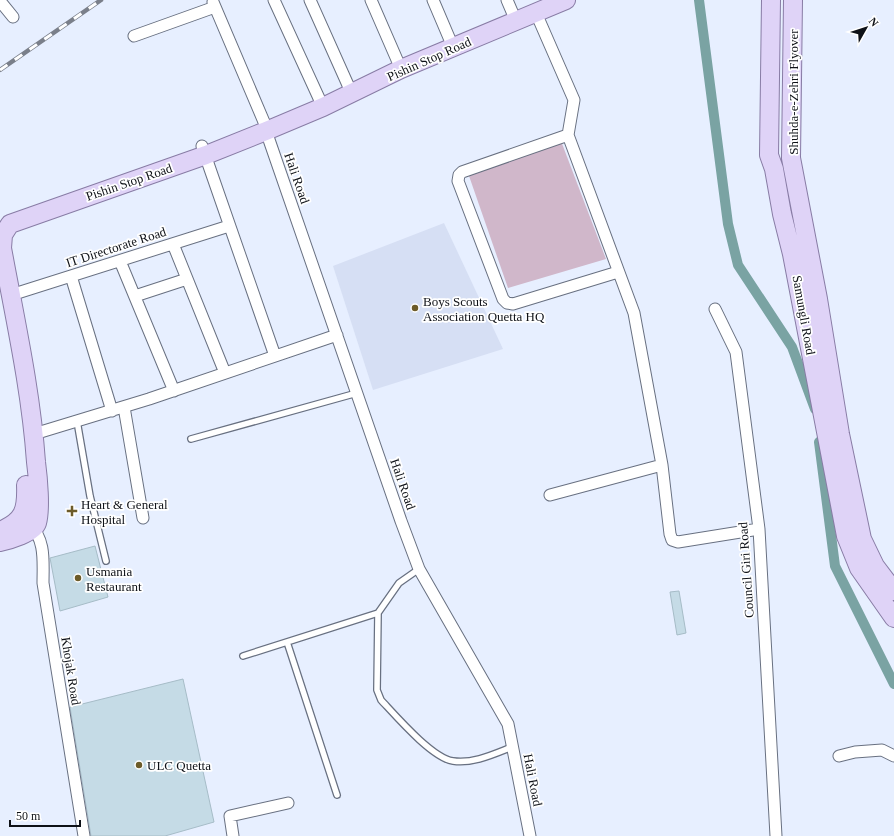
<svg xmlns="http://www.w3.org/2000/svg" width="894" height="836" font-family="Georgia,serif">
<rect width="100%" height="100%" fill="#e7efff"/>
<path fill="#d6dff4" d="M444 223 503 349 373 390 333 266Z"/>
<path fill="#d0b7ca" d="M561 141 606 259 508 288 468 173Z"/>
<g fill="none" stroke-linecap="round" stroke-linejoin="round">
<path stroke="#7aa3a3" stroke-width="10" d="M699 0 728 224 738 265 792 347 815 409
M819 442 835 566 894 684"/>
</g>
<path fill="#c5dbe6" stroke="#a6bcc7" d="M95 546 108 597 60 611 50 558Z
M679 591 686 633 677 635 670 592Z
M183 679 214 822 165 836H91L70 707Z"/>
<g fill="none" stroke-linecap="round" stroke-linejoin="round">
<defs>
<path id="service" d="M77 421 90 496 106 561
M191 439 357 393
M419 569 399 583 378 613 377 690 381 700C396 716 432 758 453 761 473 764 494 754 512 747
M287 642 337 795
M243 656 378 613"/>
<path id="minor" d="M274 0 323 107
M310 0 352 94
M371 0 401 69
M433 0 453 47
M507 0 516 21
M0 1 13 17
M213 2 264 122
M536 13 574 100 568 135 634 313 662 465 670 534 672 540 678 542 759 529
M134 36 215 7
M266 131 401 521 419 569 508 724 530 836
M568 135 462 172 459 175 458 181 503 299 507 303 513 304 618 272
M202 146 275 356
M173 244 225 373
M120 261 174 391
M71 276 112 411
M11 295 229 226
M135 296 187 279
M715 309 736 352 759 529 776 836
M124 407 143 518
M34 434 149 399 337 335
M550 495 662 465
M29 524C46 539 43 562 43 583L84 836
M839 756 855 752 882 750 894 756
M233 836 230 816 288 803"/>
<path id="primary" d="M771 0 769 155 774 169 782 214 792 254 846 536 859 568 894 618
M793 0 791 158 818 299 840 434 862 539 875 566 894 591
M0 531C24 521 27 510 26 485
M0 542C9 540 34 533 37 523 41 509 38 477 36 462 31 390 15 319 2 248L3 235 10 224 206 155 266 131 323 107 401 69 566 0"/>
</defs>
<use href="#service" stroke="#687081" stroke-width="8"/>
<use href="#minor" stroke="#687081" stroke-width="13"/>
<use href="#primary" stroke="#887ca5" stroke-width="20"/>
<use href="#service" stroke="#fff" stroke-width="5.5"/>
<use href="#minor" stroke="#fff" stroke-width="11"/>
<use href="#primary" stroke="#dfd3f7" stroke-width="18"/>
<defs>
<path id="rail" d="M0 70 101 0"/>
</defs>
<use href="#rail" stroke="#7a7f8a" stroke-width="4.5"/>
<use href="#rail" stroke="#fff" stroke-width="3" stroke-dasharray="9" stroke-linecap="butt"/>
</g>
<g fill="#6c5b29" stroke="#fff" stroke-width="1.5">
<circle cx="415" cy="308" r="4"/>
<path d="M70 505h4v4h4v4h-4v4h-4v-4h-4v-4h4z"/>
<circle cx="78" cy="578" r="4"/>
<circle cx="139" cy="765" r="4"/>
</g>
<g text-anchor="middle" dominant-baseline="central" stroke-width="3.5" stroke-linejoin="round" paint-order="stroke">
<g font-size="13" fill="#0e1117" stroke="#fff">
<text transform="translate(429 59) rotate(-24)">Pishin Stop Road</text>
<text transform="translate(793 92) rotate(-90)">Shuhda-e-Zehri Flyover</text>
<text transform="translate(297 178) rotate(71)">Hali Road</text>
<text transform="translate(129 182) rotate(-19)">Pishin Stop Road</text>
<text transform="translate(116 247) rotate(-18)">IT Directorate Road</text>
<text transform="translate(804 315) rotate(80)">Samungli Road</text>
<text transform="translate(403 484) rotate(71)">Hali Road</text>
<text transform="translate(746 570) rotate(-94)">Council Giri Road</text>
<text transform="translate(71 671) rotate(81)">Khojak Road</text>
<text transform="translate(533 780) rotate(79)">Hali Road</text>
</g>
<g font-size="13" fill="#0e1117" stroke="#fff" text-anchor="start">
<text x="423" y="301">Boys Scouts<tspan x="423" dy="15">Association Quetta HQ</tspan></text>
<text x="81" y="504">Heart &amp; General<tspan x="81" dy="15">Hospital</tspan></text>
<text x="86" y="571">Usmania<tspan x="86" dy="15">Restaurant</tspan></text>
<text x="147" y="765">ULC Quetta</text>
</g>
</g>
<g transform="translate(866 28) rotate(51)" stroke="#ffffff" stroke-width="3" paint-order="stroke">
<path d="M0-3L7 15L0 10L-7 15Z" fill="#0e1117"/>
<text y="-6" font-size="11" font-weight="bold" text-anchor="middle" fill="#0e1117">N</text>
</g>
<path d="M10 820v6h70v-6" fill="none" stroke="#0e1117" stroke-width="2"/>
<text x="16" y="820" font-size="12" fill="#0e1117" stroke="#ffffff" stroke-width="3" paint-order="stroke">50 m</text>
</svg>
